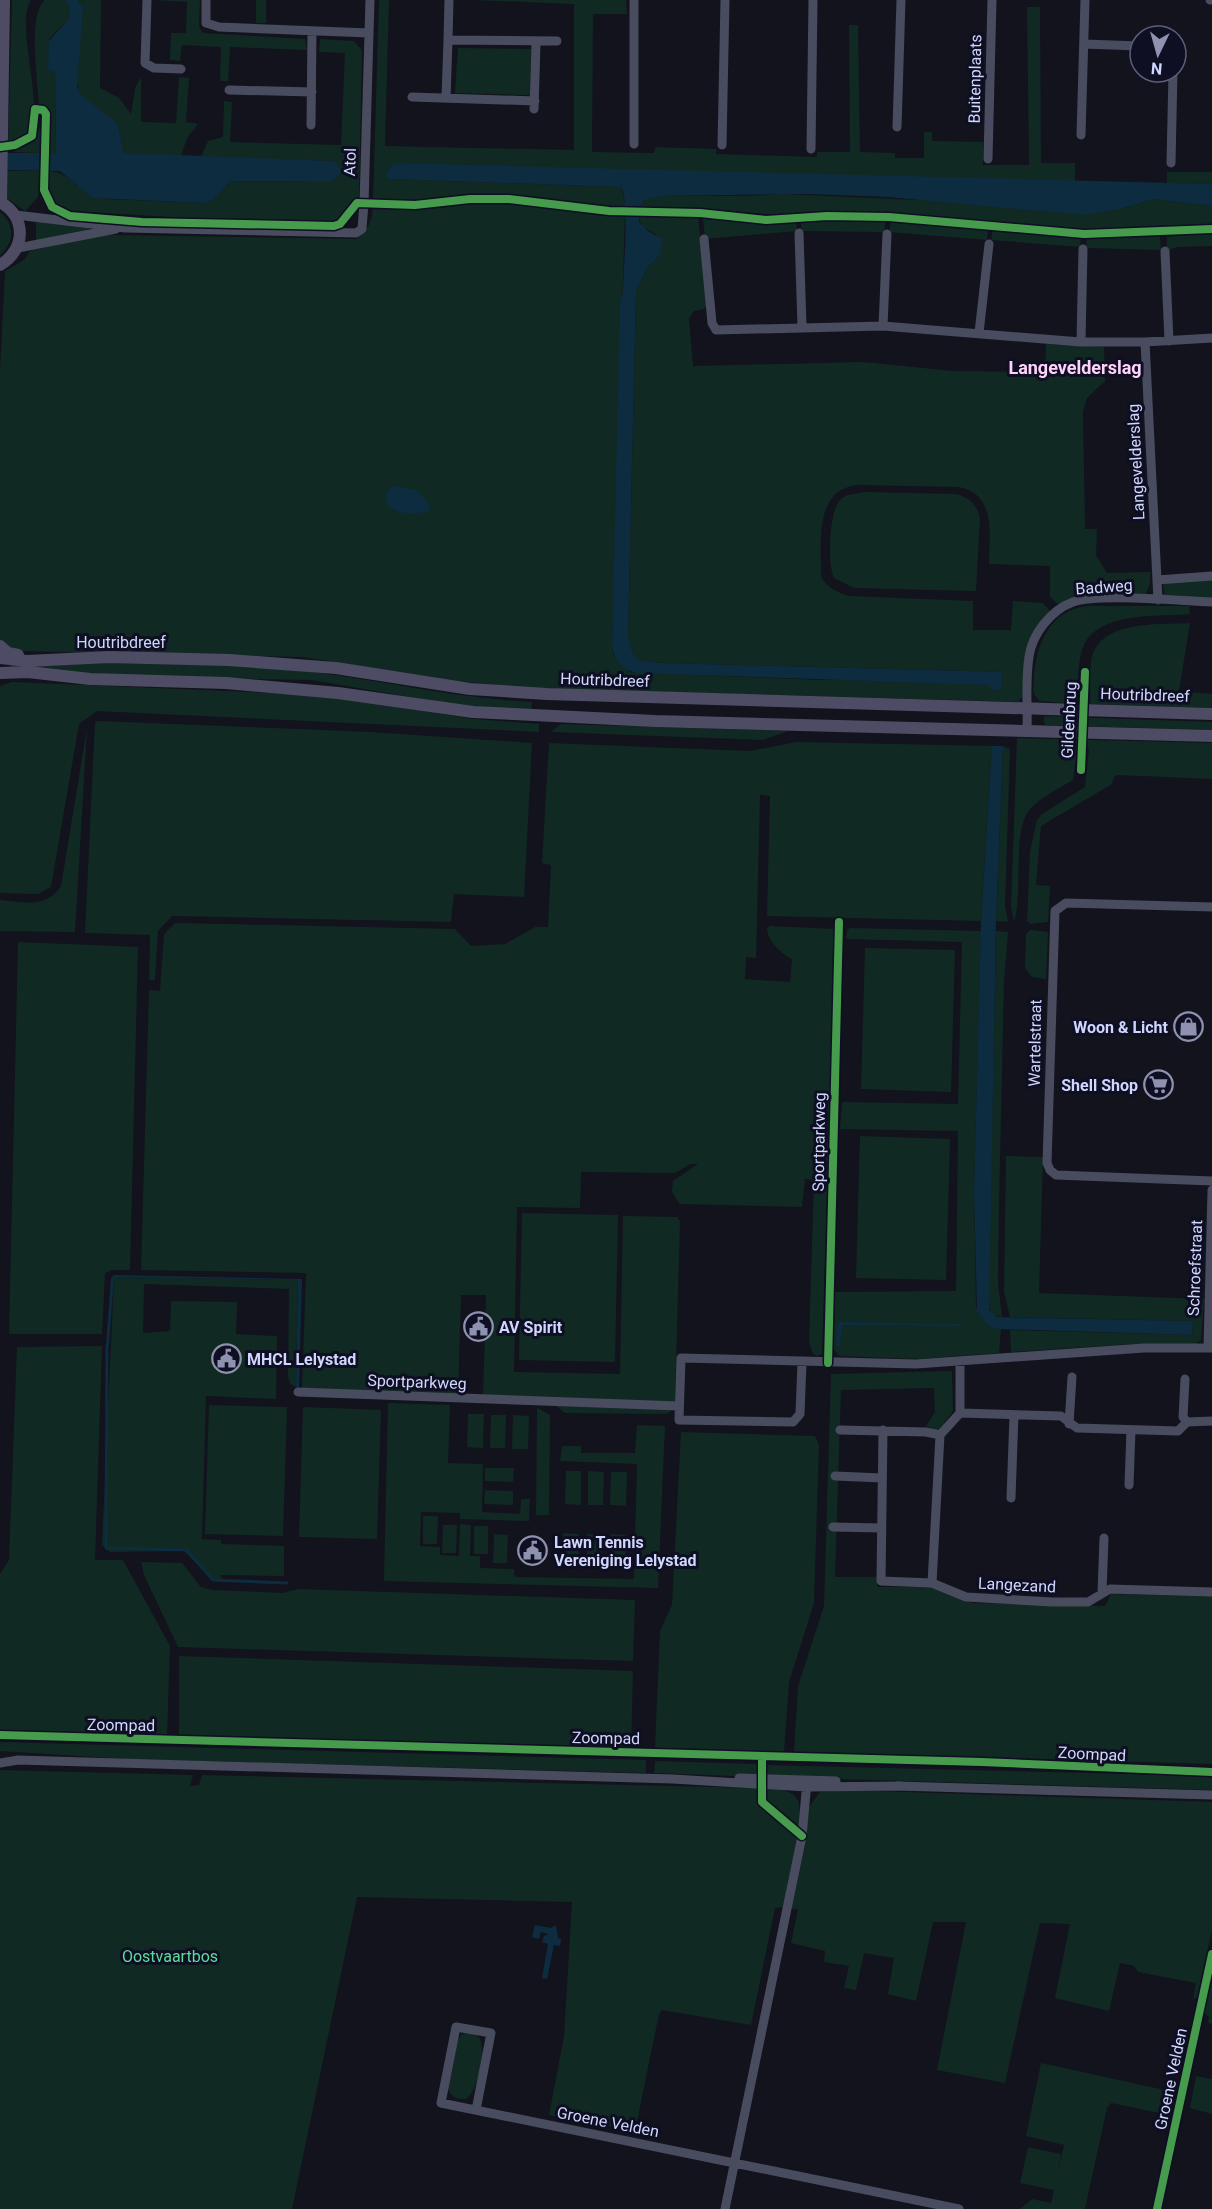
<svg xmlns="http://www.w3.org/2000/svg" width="1212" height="2209" font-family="Roboto,sans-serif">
<rect width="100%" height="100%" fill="#12131d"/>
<path fill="#112923" d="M12 0H31C15 25 43 97 31 133L8 145Z
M45 0H65L71 7 70 17 49 39 55 72 56 153H50L49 111 39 105C38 81 27 15 45 0Z
M78 0H101L100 88 119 98 131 114 135 88 141 77V122L176 123 179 77 189 78 186 122 198 124 187 138 181 156 124 153 118 124C106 115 89 106 81 95 70 80 81 26 83 7Z
M200 0 199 26 203 33 305 39 307 50 230 47 228 81H220L221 47 182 45 180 61 170 60 171 33H186L187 2 155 0Z
M256 0H266V23H256Z
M379 0H389L385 146 574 150V4L474 0H626L627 14H593L592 152 654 153 655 147 716 149V154L817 157V152H850L849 25H858L860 152 895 153V158H924V132H932V141L983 142V165H1029L1027 7H1040L1041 163H1075V181L389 179 621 187 626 207 496 195 414 200H373Z
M320 39 354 41 362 50 359 200 351 201 340 223 239 221 70 211C48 204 48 191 49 171 73 172 79 197 105 199L205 203 213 200 231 181 332 182 333 161 201 157 208 141 223 137 224 101 232 102 230 142 341 145 345 53 319 52Z
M458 48 531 49 530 95 455 93Z
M40 126 41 153 13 152 35 141Z
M7 171H40L38 197 25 211 7 198Z
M1167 172H1212V184L1167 183Z
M782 194 1120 209 1154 199 1212 206V225L1160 229 1087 230 904 214H765L700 208 640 207 644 200 652 196H747Z
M503 202 625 213 612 647 614 655 630 672 819 680 1001 672 666 663C639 661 633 664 628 635L636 291 647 268 660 255 656 234 643 227 638 218 639 214 698 215 707 304 704 309 694 311 689 318 693 366 863 362 953 371 1045 372 1046 344 1104 347 1105 381 1087 398 1083 412 1085 529H1097L1096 555 1107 573 1150 572V584L1145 595 1059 605 1050 597V566L989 564C989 534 997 495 959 487L857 485C814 490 821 543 821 576 827 588 837 592 849 596L973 601V630H1011L1013 601 1043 603 1050 611 1037 628 1023 696 1018 702 533 688 457 681 303 657 20 651 6 646 0 640V371L5 271 24 260 30 251 98 235H117L356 239C368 230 372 222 373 207 416 210 459 202 503 202Z
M0 212C15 224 15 242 0 255Z
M703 216 771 222 796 220 797 231 705 239Z
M821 219 886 220 884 232 801 231V220Z
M36 221 88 227V230L36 242Z
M891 221 988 228 987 240 889 232Z
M993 229 1081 236 1080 247 991 240Z
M1212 232V246L1177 247 1167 251V237Z
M1087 236H1160L1161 250 1088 248 1086 247Z
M863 492 955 494C968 496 978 505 980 519L976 591 854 588 834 578C827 565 829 509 841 499 846 494 856 494 863 492Z
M1212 578V598L1165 596 1163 584Z
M1088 606H1189L1190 614C1158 617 1098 611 1083 647 1077 665 1078 685 1078 704L1040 701C1032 695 1033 688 1034 679 1035 646 1050 609 1088 606Z
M1190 623 1179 691 1212 694V708L1090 704C1091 690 1089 676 1091 662 1097 619 1158 625 1190 623Z
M11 662C106 662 202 661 297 670 376 679 453 698 532 702L531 711 458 705 311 680 106 676 10 668Z
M12 682 318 695 474 719 539 724V732L97 711 79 724 51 887 38 894 0 893V686Z
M1045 716 1212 722V730L1046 725 1043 721Z
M98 721 371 732 532 743 524 897 454 894 451 922 172 916 158 931 155 980H149L150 935 85 933 95 722Z
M561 724 788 731 763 740 551 732Z
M87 728 75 932 0 931V900C24 902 46 909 61 886Z
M1017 738 1212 743V779L1118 775 1114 777 1112 784 1041 826 1036 885 1050 886 1048 922 1031 924 1027 921 1030 851 1037 820 1042 814 1085 787 1089 749H1077L1073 780C1060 788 1041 797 1030 809 1011 831 1024 893 1014 921L1011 907Z
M796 742 992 746 981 921 767 916 770 796 760 795 756 958 746 957 745 979 790 982 792 959C781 954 767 940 767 928L770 926 835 929 822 1354 817 1356 813 1354 809 1342 814 1180 805 1179 802 1207 680 1204 672 1192 673 1181 698 1164H690L675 1173 581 1172 580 1208 517 1207 514 1372 620 1374 623 1216 677 1217 680 1221 675 1402 670 1412 665 1414 565 1413 550 1401 483 1396 486 1295H461L458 1395 302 1388 306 1273 141 1270 149 990 160 991 164 934 175 923H181L455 929 471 946 505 944 535 927H548L551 865 542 863 549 743 750 751Z
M1003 746 1010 749 1005 906 1008 922 996 921Z
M850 928 981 931 974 1191 976 1306 988 1325 1001 1329 999 1353 919 1359 839 1356 833 1348 834 1292 956 1291 958 1131 840 1129 842 1102 958 1104 962 942 846 939 847 930Z
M1030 930 1048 932 1046 979 1032 977 1025 968 1026 934Z
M996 931 1008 932 1004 982 999 1204 998 1283 1002 1317 992 1315 988 1304Z
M18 942 138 947 130 1270H112L105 1273 102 1334H9Z
M865 948 955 950 951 1092 861 1089Z
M860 1136 950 1139 946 1280 856 1278Z
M1006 1156 1043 1157 1039 1293 1204 1299 1201 1340 1195 1344H1132L1011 1352 1010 1330 1192 1335 1193 1321 1010 1317 1004 1291Z
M522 1213 618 1215 615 1362 519 1360Z
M114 1277 298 1280 296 1387 290 1384 288 1377 289 1289 144 1284 143 1333 170 1331 171 1301 237 1302 236 1334 277 1336 276 1399 206 1396 202 1539 221 1540V1544L284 1546V1576L221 1575V1579H211L184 1551 110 1552 102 1545Z
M102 1346 95 1560H123L170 1646 167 1735 0 1730V1574L9 1560 17 1347Z
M952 1371 953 1411 938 1431 926 1426 935 1412 934 1388 841 1390 835 1577H877V1587L936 1586 972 1603 1105 1606 1111 1594 1212 1596V1764L794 1752 798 1686 824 1606 831 1374Z
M388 1403 450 1405 448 1463 483 1464 482 1512 520 1514 521 1499H530L529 1521 460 1519V1513L421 1512 420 1546 440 1547V1555L459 1556 460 1524 471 1525 470 1556H480V1568L514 1569 515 1577 634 1579 637 1464 560 1461 562 1446H581V1453H635L637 1425 665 1426 658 1588 384 1581Z
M209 1405 287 1407 283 1536 205 1534Z
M303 1407 381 1410 377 1539 299 1537Z
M537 1408 550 1415 549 1515H536Z
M468 1414H484L483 1448 467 1447Z
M491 1415H506L505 1448H490Z
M513 1415 529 1416 528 1449H512Z
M681 1432 815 1436 819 1445 814 1603 789 1682 784 1752 655 1748 660 1631 672 1605Z
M485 1468H514L513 1482 485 1481Z
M566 1471H581V1505L565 1504Z
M588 1471 604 1472 603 1505H588Z
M611 1472H627L626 1506 610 1505Z
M485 1490 513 1491V1505L484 1504Z
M423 1516H438L437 1544H423Z
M443 1525H457L456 1553H442Z
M474 1526H488V1554H474Z
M563 1533 579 1534 578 1567H562Z
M494 1534 508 1535 507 1563H493Z
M587 1534H602V1568H586Z
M611 1534 626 1535 625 1568H610Z
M141 1562 182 1563 201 1587 212 1590 283 1593 298 1589 635 1600 633 1661 178 1647 144 1575Z
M179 1656 633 1671 631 1748 179 1735Z
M0 1742 646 1760V1773L127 1759 0 1751Z
M655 1761 757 1764V1777L654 1773Z
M767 1765 1212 1776V1790L766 1777Z
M0 1770 193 1775 190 1786 199 1785 202 1775 758 1788 759 1804 797 1838 783 1907 775 1908 751 2025 662 2010 659 2014 635 2131 549 2115 564 2036 572 1902 357 1897 292 2209H0Z
M764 1788C799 1791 803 1795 798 1832L764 1801Z
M845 1790 1212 1802V1929L1198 1996 1193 2000 1196 1983 1138 1972 1134 1966 1120 1963 1109 2011 1055 1998 1070 1924 1040 1923 1005 2083 937 2070 966 1922H933L916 2001 888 1994 894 1958 864 1953 856 1990 844 1988 849 1966 824 1962 825 1951 791 1943 798 1909H791L809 1807 820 1792Z
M1212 1964V2024L1208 2023 1209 2017 1203 2012Z
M469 2032 479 2037C487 2048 478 2092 466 2099 457 2100 451 2097 448 2088L457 2042 461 2035Z
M1041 2063 1174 2092 1169 2115 1116 2104 1111 2103 1107 2108 1085 2209H1020L1032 2199 1051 2203 1054 2190 1020 2183 1028 2147 1061 2154 1057 2176 1064 2145 1026 2136Z
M1196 2076 1212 2079V2114L1190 2108Z"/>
<path fill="#0d2c3f" d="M65 0H78L83 7 77 88 82 96 118 124 124 153 333 161 343 171 332 182 231 181 213 200 205 203 92 198 60 171 0 170V153H56L55 72 48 70 49 41 70 17V7Z
M395 163 1212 184V206L1154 199 1120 209 1085 215 887 197 807 194 661 196 644 200 640 207 639 222 648 231 663 239 660 255 647 268 636 291 628 635C633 664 639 661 666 663L1002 672 1001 690 991 689 990 685 637 673C623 670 615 661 612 647L620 302 623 293C623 271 630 201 621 187L388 179 386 172Z
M393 486 417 490 430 505 429 511C415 515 399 515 387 505L386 493Z
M992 746H1003L996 921 989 1310 997 1317 1193 1321 1192 1335 997 1329 988 1325 977 1311 974 1191 981 921Z
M114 1275 302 1279 299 1388 296 1387 298 1280 114 1277 109 1346H106L111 1278Z
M837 1322 963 1324V1326L842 1325 840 1346H836Z
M535 1925 551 1928 556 1925 558 1938 561 1939 560 1946 554 1945 547 1979 542 1978 548 1944 542 1942 544 1936 549 1934 541 1932 539 1939 532 1937Z"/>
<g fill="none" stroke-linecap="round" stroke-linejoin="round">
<path stroke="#0d2c3f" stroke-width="3" d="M107 1346 106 1548 187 1550 213 1580 287 1583"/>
<path stroke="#484c5e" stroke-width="9" d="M147 0 145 63 154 68 181 69
M206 0V23L219 27 369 33
M1210 0H1212
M448 40 449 0
M1084 44 1140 46
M229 90 312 92
M412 97 535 101
M446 98 448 40 557 41
M534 109 536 43
M311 125 312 31
M897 127 901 0
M1081 135 1085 0
M634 144V0
M722 145 725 0
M811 149 813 0
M988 159 992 0
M1171 163 1173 72
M16 215 125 228 356 233 362 229 364 203 370 0
M799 233 802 326
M704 239 712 323 716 330 883 326 1081 342H1145L1212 338
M18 248 116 229
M1165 251 1169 341
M883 326 887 234
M979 333 989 244
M1081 342 1083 249
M1145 342 1158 600
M1157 580 1212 576
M1027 732C1028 707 1025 682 1029 657 1032 634 1051 610 1073 602 1099 593 1180 601 1212 602
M1212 907 1066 903 1055 911 1047 1163 1050 1170 1056 1175 1212 1181
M1208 1348 1212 1190
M802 1362 800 1414 793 1422 679 1420 681 1358 916 1364 1144 1348H1212
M1185 1379 1183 1417 1187 1422
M298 1392 679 1406
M960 1413 1061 1416 1077 1428 1178 1431 1187 1422 1212 1421
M1069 1424 1072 1377
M840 1430 926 1432 940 1435 960 1413V1362
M883 1430 881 1581 932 1583 966 1597 1052 1602H1088L1110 1589 1212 1592
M835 1476 882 1478
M1129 1485 1131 1430
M1011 1498 1014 1415
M833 1527 880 1528
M932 1583 940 1435
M1102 1593 1104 1538
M0 1763 18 1760 673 1779 807 1787 902 1786
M739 1778 836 1781
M897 1786 1212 1795
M476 2110 491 2033 456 2027 441 2103 959 2209
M725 2209 802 1836 807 1782
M1157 2209 1200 2011"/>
<path stroke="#4e4b64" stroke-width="12" d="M0 202C27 217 26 250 0 265
M1 202 4 0
M0 646 8 653 18 655
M0 658 27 661 109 657 229 660 336 668 470 689 547 694 1212 714
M0 673 28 672 90 679 226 683 338 693 473 712 655 721 1212 736"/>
<defs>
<path id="cycleway" d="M0 147 15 145 32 136 35 109 43 110 46 114 44 190 52 207 70 216 142 222 334 226 340 224 357 203 415 205 470 199H509L609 211 700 213 766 220 827 216 889 217 1084 234 1212 229
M1081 770 1085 672
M828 1363 839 922
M0 1735 982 1762 1212 1772
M762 1756V1802L802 1836
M1157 2209 1212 1954"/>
</defs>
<use href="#cycleway" stroke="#0e0f22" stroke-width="11"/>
<use href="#cycleway" stroke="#469c4c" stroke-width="8"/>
</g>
<defs>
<symbol id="shop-ring" viewBox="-11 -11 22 22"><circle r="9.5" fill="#0e0f22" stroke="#8e92af" stroke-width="1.5"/><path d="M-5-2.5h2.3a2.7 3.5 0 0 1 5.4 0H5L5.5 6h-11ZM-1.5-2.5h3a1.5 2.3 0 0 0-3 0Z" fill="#8e92af"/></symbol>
<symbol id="supermarket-ring" viewBox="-11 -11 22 22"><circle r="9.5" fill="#0e0f22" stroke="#8e92af" stroke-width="1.5"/><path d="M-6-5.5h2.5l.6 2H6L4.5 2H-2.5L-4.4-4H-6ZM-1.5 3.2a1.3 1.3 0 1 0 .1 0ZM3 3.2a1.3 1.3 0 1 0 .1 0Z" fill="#8e92af"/></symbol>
<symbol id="civic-ring" viewBox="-11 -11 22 22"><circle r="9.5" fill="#0e0f22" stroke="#8e92af" stroke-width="1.5"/><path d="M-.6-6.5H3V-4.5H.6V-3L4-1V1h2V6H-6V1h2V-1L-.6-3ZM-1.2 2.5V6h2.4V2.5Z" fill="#8e92af"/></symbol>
</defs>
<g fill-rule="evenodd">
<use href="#shop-ring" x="1172" y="1010" width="33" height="33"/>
<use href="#supermarket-ring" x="1142" y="1068" width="33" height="33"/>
<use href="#civic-ring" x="462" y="1310" width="33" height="33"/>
<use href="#civic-ring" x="210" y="1342" width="33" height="33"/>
<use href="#civic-ring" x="516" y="1534" width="33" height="33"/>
</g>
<g text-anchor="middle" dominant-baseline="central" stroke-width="6" stroke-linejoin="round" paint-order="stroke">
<g font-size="16" fill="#d0d6fe" stroke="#0e0f22">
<text transform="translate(975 79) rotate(-89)">Buitenplaats</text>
<text transform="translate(350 162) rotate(-88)">Atol</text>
<text transform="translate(1136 462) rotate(-93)">Langevelderslag</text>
<text transform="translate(1104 587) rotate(-4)">Badweg</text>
<text x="121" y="642">Houtribdreef</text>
<text transform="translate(605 680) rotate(2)">Houtribdreef</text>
<text transform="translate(1145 695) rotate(2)">Houtribdreef</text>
<text transform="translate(1069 720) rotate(-87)">Gildenbrug</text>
<text transform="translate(1035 1043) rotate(-89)">Wartelstraat</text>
<text transform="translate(819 1142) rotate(-89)">Sportparkweg</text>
<text transform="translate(1195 1268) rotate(-88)">Schroefstraat</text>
<text transform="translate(417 1382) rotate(2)">Sportparkweg</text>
<text transform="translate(1017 1585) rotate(3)">Langezand</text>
<text transform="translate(121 1725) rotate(1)">Zoompad</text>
<text transform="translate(606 1738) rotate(1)">Zoompad</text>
<text transform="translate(1092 1754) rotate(3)">Zoompad</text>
<text transform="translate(1171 2079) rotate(-78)">Groene Velden</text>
<text transform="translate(608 2122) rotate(11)">Groene Velden</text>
</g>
<g font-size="16" font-weight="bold" fill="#d0d6fe" stroke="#0e0f22" text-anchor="start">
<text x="1168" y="1027" text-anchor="end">Woon &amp; Licht</text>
<text x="1138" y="1085" text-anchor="end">Shell Shop</text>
<text x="499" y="1327">AV Spirit</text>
<text x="247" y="1359">MHCL Lelystad</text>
<text x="554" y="1542">Lawn Tennis<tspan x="554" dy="18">Vereniging Lelystad</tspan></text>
</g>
<g font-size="16" fill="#5edc9e" stroke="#0e0f22">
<text x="170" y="1956">Oostvaartbos</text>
</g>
<g font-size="18" font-weight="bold" fill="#fed2f9" stroke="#0e0f22">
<text x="1075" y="367">Langevelderslag</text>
</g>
</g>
<g transform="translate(1158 54) rotate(185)"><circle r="28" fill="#0e0f22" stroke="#5c5f7a" stroke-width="1.5"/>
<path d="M0-4.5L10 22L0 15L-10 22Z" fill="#8e92af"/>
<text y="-9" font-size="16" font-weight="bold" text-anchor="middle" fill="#d0d6fe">N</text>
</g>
</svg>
